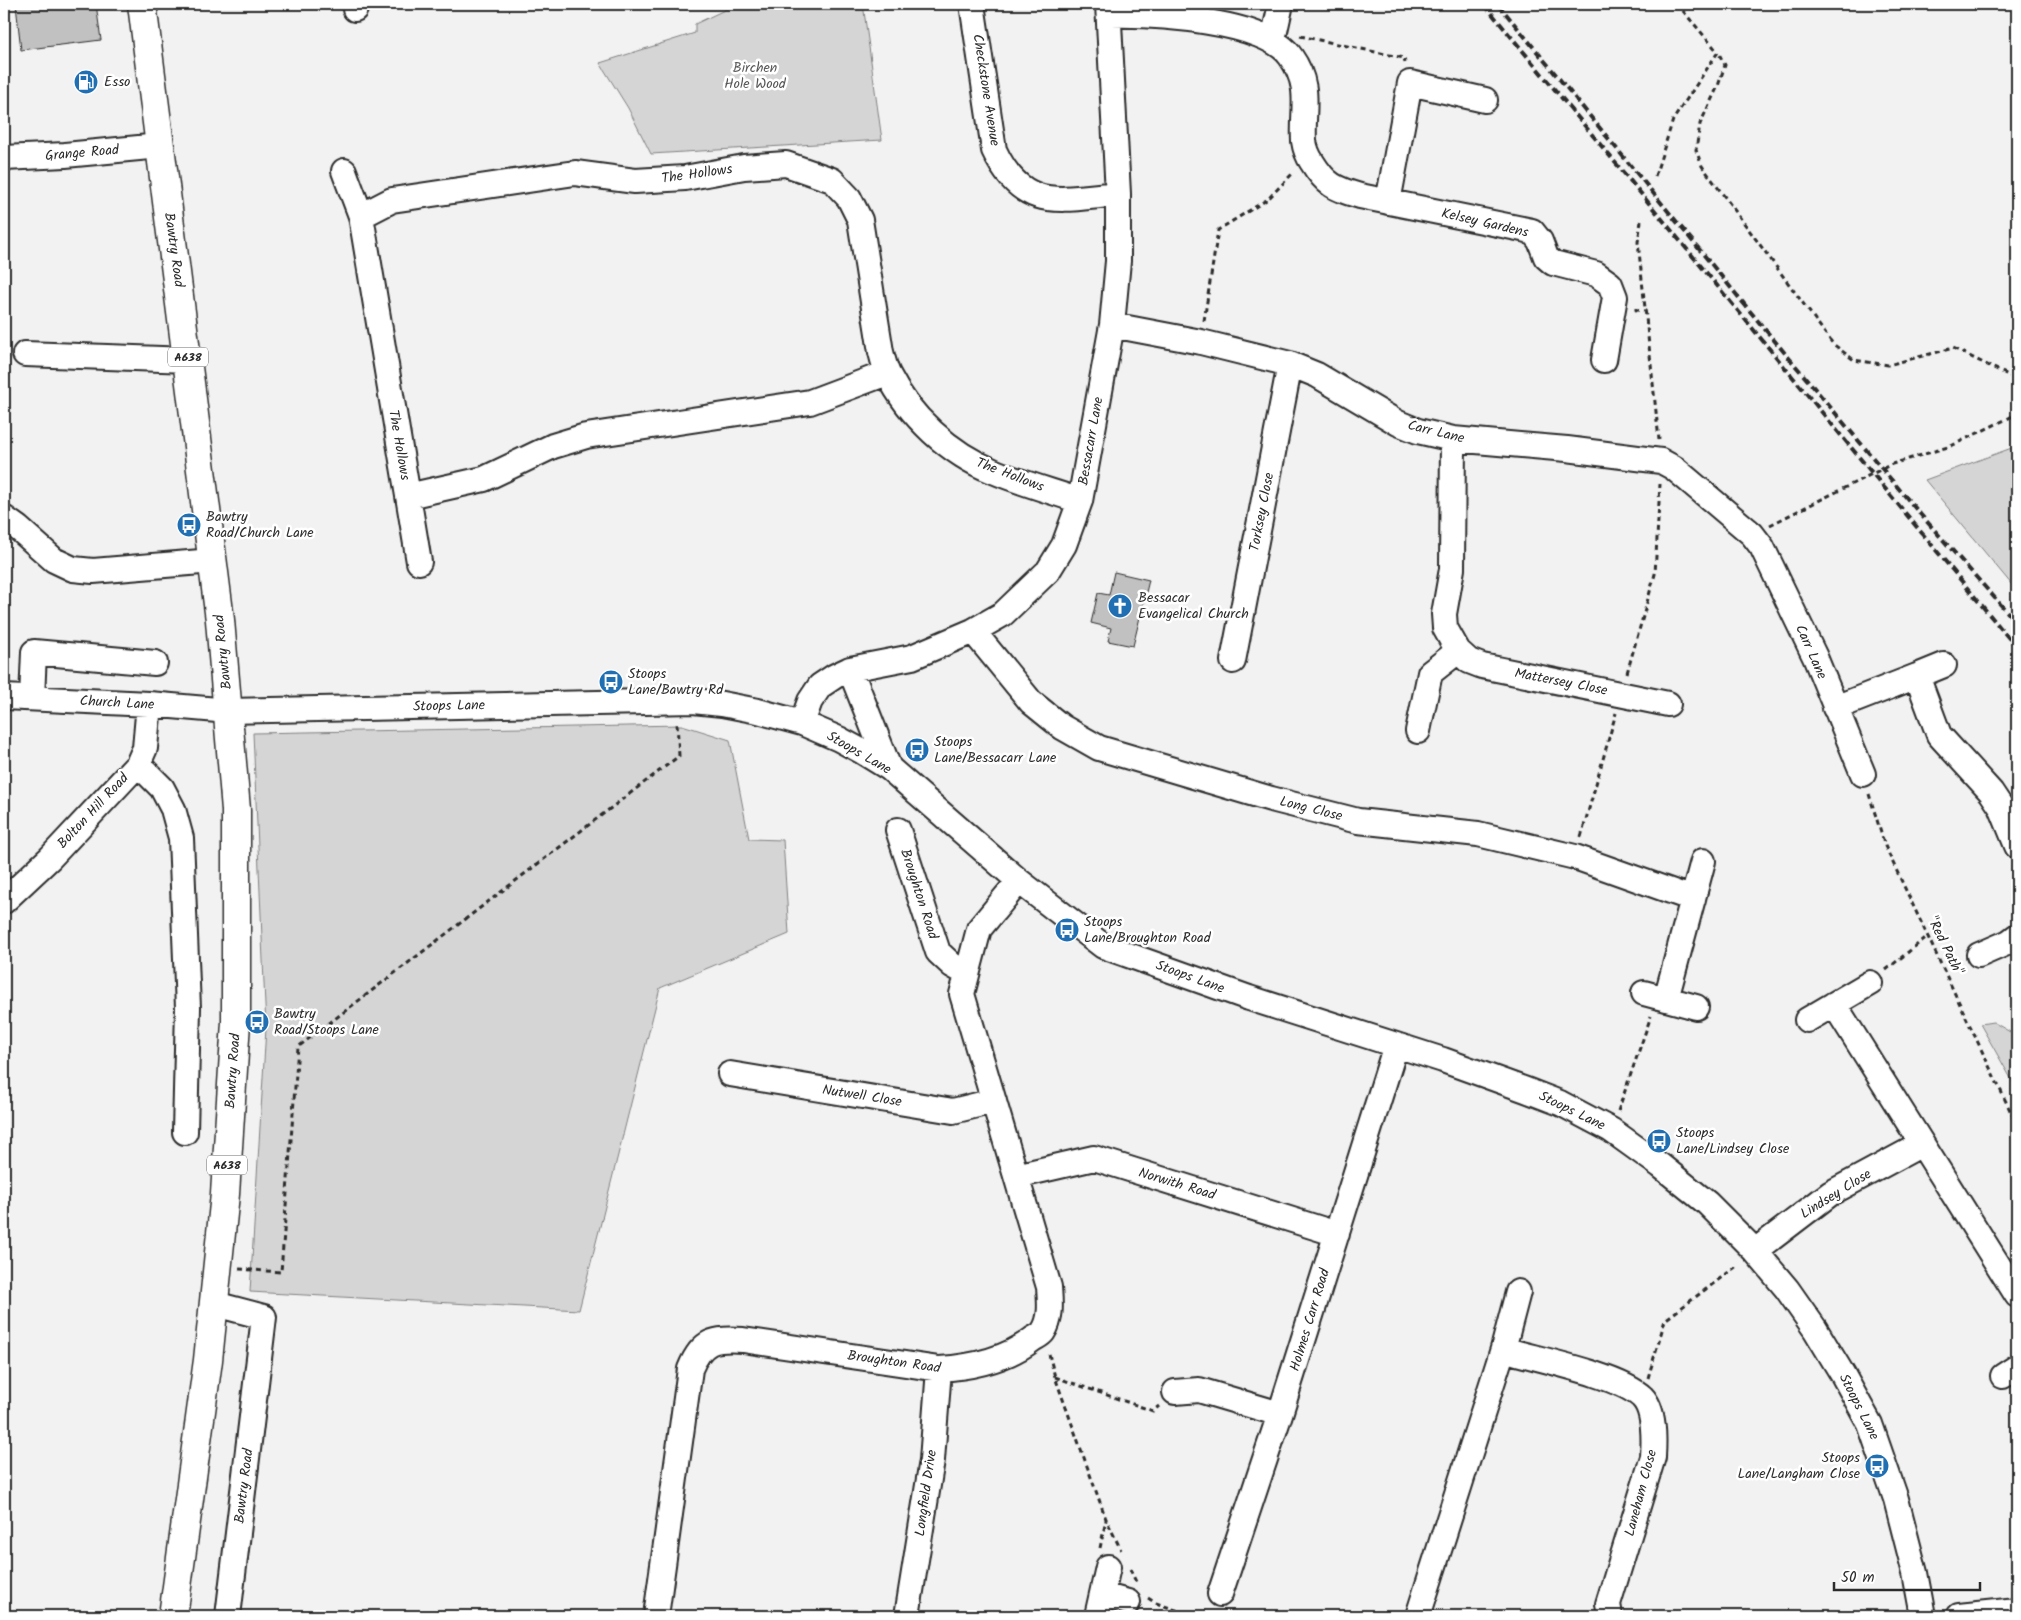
<svg xmlns="http://www.w3.org/2000/svg" width="2021" height="1620" font-family="Kalam,sans-serif">
<rect width="100%" height="100%" fill="#f2f2f2"/>
<filter id="ink" filterUnits="userSpaceOnUse"><feTurbulence type="fractalNoise" baseFrequency=".02" numOctaves="2"/><feDisplacementMap in="SourceGraphic" scale="10" xChannelSelector="R" yChannelSelector="G"/><feConvolveMatrix kernelMatrix="1 2 1 2 8 2 1 2 1" color-interpolation-filters="sRGB"/></filter>
<g filter="url(#ink)">
<path fill="#d5d5d5" stroke="#808080" d="M737 4H863L882 140 651 154 628 108 600 63 695 33V24Z
M2017 446V591L1925 480Z
M682 725 730 740 749 839 783 840 789 934 660 988 579 1310 250 1292 266 1028 253 733Z
M1993 1022 2017 1036V1089L1980 1024Z"/>
<path fill="#c1c1c1" stroke="#2b2b2b" d="M23 4H96L101 40 21 50 16 5Z
M1114 572 1149 580 1133 646 1108 641 1111 628 1091 623 1098 593 1109 595Z"/>
<g fill="none" stroke-linecap="round" stroke-linejoin="round">
<defs>
<path id="minor" d="M972 4 994 150C1023 213 1060 199 1118 194
M355 9 356 4
M1110 15C1151 14 1267 20 1291 57 1312 87 1302 109 1304 141 1305 148 1308 156 1312 162 1326 185 1335 189 1360 196L1532 231 1540 241 1546 257 1553 263 1596 274 1610 284 1615 297 1604 360
M1269 38 1275 31 1281 4
M4 158 65 155 160 146
M344 171 361 216
M1388 202 1410 83 1485 100
M1112 325 1201 342 1290 364 1317 375 1398 423 1418 431 1453 439 1567 449 1661 461 1674 468 1752 534 1762 547 1815 657 1863 774
M25 354 189 360
M887 373 810 402 586 436 553 446 484 479 408 496 361 216 392 200 575 173 635 181 685 178 744 167 786 164 832 180 849 198 860 220 881 352C883 360 885 368 888 374 909 416 950 454 993 471 1021 483 1051 491 1080 501
M1453 439 1452 569 1444 614 1445 628 1458 651 1469 661 1482 666 1668 704
M408 496 419 562
M4 518 18 528 54 560 73 569 93 571 213 561
M973 631 1031 702 1062 727 1099 748 1271 799 1358 821 1478 834 1575 857 1693 899
M1233 661 1290 364
M850 669 889 768
M1917 676 1944 665
M4 697 149 704 229 711 693 701 722 704 758 711 802 723 839 739 863 752 889 768 1019 881 1103 946 1249 998 1443 1060 1526 1090 1560 1103 1611 1130 1661 1166 1707 1203 1755 1251 1787 1289 1815 1329 1843 1375 1870 1424 1896 1499 1915 1573 1923 1616
M32 698 34 652 155 663
M1835 708 1917 676 1939 735 1991 792 2001 807 2017 846
M802 723 810 701 820 686 835 676 850 669 912 657 973 631 1003 614 1048 571 1064 545 1080 501 1112 325 1118 261V194L1108 4
M1418 731 1430 673 1458 651
M138 764 162 788 173 809 181 838 188 1008 185 1132
M898 830 938 952 952 965 966 973
M4 901 50 858 138 764 145 748 149 704
M1979 955 2009 942 2017 936
M1644 993 1696 1007
M1666 999 1703 861
M1834 1004 2017 1295
M1807 1020 1870 983
M730 1074 953 1111 994 1101
M1016 1176 1094 1158 1337 1234
M1755 1251 1831 1193 1922 1144
M215 1304 264 1317 228 1616
M1503 1349C1536 1359 1619 1375 1642 1397 1655 1410 1654 1440 1653 1457L1608 1604 1610 1616
M2003 1376 2017 1367
M1175 1392 1199 1390 1280 1414
M1220 1594 1280 1414 1396 1045
M1102 1595 1128 1602
M656 1616 690 1369C702 1340 714 1338 743 1340L939 1369C973 1367 1006 1360 1033 1339 1036 1337 1041 1335 1043 1332 1052 1319 1050 1301 1049 1287L962 994 979 929 1019 881
M907 1616 932 1460 939 1369
M1097 1616 1108 1567
M1418 1616 1503 1349 1518 1292
M1959 1616 2017 1610"/>
<path id="highway" d="M142 4 220 620 236 810V1022L225 1194 208 1360 173 1616"/>
</defs>
<use href="#minor" stroke="#2b2b2b" stroke-width="28"/>
<use href="#highway" stroke="#2b2b2b" stroke-width="31"/>
<path stroke="#2b2b2b" stroke-width="3" stroke-dasharray="5 4" stroke-linecap="butt" d="M1677 4 1718 52
M1300 36 1404 58 1405 63
M1655 176 1673 120 1718 52 1725 65 1718 86 1700 124 1696 150 1702 166 1833 344 1854 360 1888 365 1953 348 2014 378H2017
M1641 221 1638 242 1659 440
M1636 308V310L1646 311
M1204 321 1218 230 1268 199 1294 172
M1770 525 1892 464 1951 446 2017 414
M1627 673 1655 574 1660 484
M1869 794 1885 846 2017 1125
M1581 837 1616 713
M1886 970 1928 936
M1618 1111 1651 1016
M239 1269 281 1272 298 1047 679 756 677 723
M1049 1354 1055 1377 1106 1519 1121 1550
M1055 1377 1153 1411 1159 1406
M1648 1378 1665 1320 1738 1265
M1100 1548 1106 1520
M1130 1569 1136 1582
M1148 1598 1156 1603 1193 1616"/>
<use href="#minor" stroke="#fff" stroke-width="24"/>
<use href="#highway" stroke="#fff" stroke-width="28"/>
<path stroke="#2b2b2b" stroke-width="4" stroke-dasharray="8 4" stroke-linecap="butt" d="M1484 4 2017 648
M1498 4 1763 327 1921 515 2017 623"/>
</g>
</g>
<defs>
<symbol id="fuel-disc" viewBox="-11 -11 22 22"><circle r="9.5" fill="#1f6fb2" stroke="#fff"/><path d="M-5.5-6h7V0h2V4h1.3V-2.5L3-4.5l.8-.8L6-3V5H2.5V1h-1V6h-7ZM-4.2-4.7v3.2H.2V-4.7Z" fill="#fff"/></symbol>
<symbol id="bus-disc" viewBox="-11 -11 22 22"><circle r="9.5" fill="#1f6fb2" stroke="#fff"/><path d="M-5-6H5V4H4V6H2V4H-2V6H-4V4H-5ZM-3.5-4V0h7V-4ZM-3.5 1.2v1.5H-2V1.2ZM2 1.2v1.5H3.5V1.2Z" fill="#fff"/></symbol>
<symbol id="church-disc" viewBox="-11 -11 22 22"><circle r="9.5" fill="#1f6fb2" stroke="#fff"/><path d="M-1.2-6h2.4v3.5h3.3v2.4h-3.3V6h-2.4V-.1h-3.3v-2.4h3.3Z" fill="#fff"/></symbol>
</defs>
<g fill-rule="evenodd">
<use href="#fuel-disc" x="72" y="68" width="28" height="28"/>
<use href="#bus-disc" x="175" y="511" width="28" height="28"/>
<use href="#church-disc" x="1106" y="592" width="28" height="28"/>
<use href="#bus-disc" x="597" y="668" width="28" height="28"/>
<use href="#bus-disc" x="903" y="736" width="28" height="28"/>
<use href="#bus-disc" x="1053" y="916" width="28" height="28"/>
<use href="#bus-disc" x="243" y="1008" width="28" height="28"/>
<use href="#bus-disc" x="1645" y="1127" width="28" height="28"/>
<use href="#bus-disc" x="1863" y="1452" width="28" height="28"/>
</g>
<g text-anchor="middle" dominant-baseline="central" stroke-width="5" stroke-linejoin="round" paint-order="stroke">
<g fill="#fff" stroke="#6b6b6b" stroke-width="1">
<rect x="168" y="347.5" width="40" height="19" rx="4"/>
<rect x="207" y="1155.5" width="40" height="19" rx="4"/>
</g>
<g font-size="12" font-weight="bold" fill="#2b2b2b">
<text x="188" y="357">A638</text>
<text x="227" y="1165">A638</text>
</g>
<g font-size="14" fill="#565656" stroke="#fff">
<text x="755" y="68">Birchen<tspan x="755" dy="16">Hole Wood</tspan></text>
</g>
<g font-size="14" fill="#2b2b2b" stroke="#fff" text-anchor="start">
<text x="104" y="82">Esso</text>
<text x="206" y="517">Bawtry<tspan x="206" dy="16">Road/Church Lane</tspan></text>
<text x="1138" y="598">Bessacar<tspan x="1138" dy="16">Evangelical Church</tspan></text>
<text x="628" y="674">Stoops<tspan x="628" dy="16">Lane/Bawtry Rd</tspan></text>
<text x="934" y="742">Stoops<tspan x="934" dy="16">Lane/Bessacarr Lane</tspan></text>
<text x="1084" y="922">Stoops<tspan x="1084" dy="16">Lane/Broughton Road</tspan></text>
<text x="274" y="1014">Bawtry<tspan x="274" dy="16">Road/Stoops Lane</tspan></text>
<text x="1676" y="1133">Stoops<tspan x="1676" dy="16">Lane/Lindsey Close</tspan></text>
<text x="1860" y="1458" text-anchor="end">Stoops<tspan x="1860" dy="16">Lane/Langham Close</tspan></text>
</g>
<g font-size="14" fill="#2b2b2b" stroke="#fff">
<text transform="translate(986 90) rotate(81)">Checkstone Avenue</text>
<text transform="translate(82 153) rotate(-5)">Grange Road</text>
<text transform="translate(697 174) rotate(-8)">The Hollows</text>
<text transform="translate(1485 223) rotate(13)">Kelsey Gardens</text>
<text transform="translate(174 250) rotate(82)">Bawtry Road</text>
<text transform="translate(1436 432) rotate(14)">Carr Lane</text>
<text transform="translate(1091 441) rotate(-80)">Bessacarr Lane</text>
<text transform="translate(399 445) rotate(80)">The Hollows</text>
<text transform="translate(1010 475) rotate(21)">The Hollows</text>
<text transform="translate(1262 512) rotate(-79)">Torksey Close</text>
<text transform="translate(223 652) rotate(-96)">Bawtry Road</text>
<text transform="translate(1811 652) rotate(66)">Carr Lane</text>
<text transform="translate(1561 682) rotate(11)">Mattersey Close</text>
<text transform="translate(117 703) rotate(3)">Church Lane</text>
<text transform="translate(449 706) rotate(-1)">Stoops Lane</text>
<text transform="translate(859 753) rotate(30)">Stoops Lane</text>
<text transform="translate(1311 809) rotate(14)">Long Close</text>
<text transform="translate(93 811) rotate(-47)">Bolton Hill Road</text>
<text transform="translate(919 894) rotate(72)">Broughton Road</text>
<text transform="translate(1945 946) rotate(64)">"Red Path"</text>
<text transform="translate(1190 977) rotate(20)">Stoops Lane</text>
<text transform="translate(233 1071) rotate(-86)">Bawtry Road</text>
<text transform="translate(862 1096) rotate(9)">Nutwell Close</text>
<text transform="translate(1572 1111) rotate(26)">Stoops Lane</text>
<text transform="translate(1177 1184) rotate(17)">Norwith Road</text>
<text transform="translate(1836 1194) rotate(-32)">Lindsey Close</text>
<text transform="translate(1310 1320) rotate(-73)">Holmes Carr Road</text>
<text transform="translate(894 1362) rotate(8)">Broughton Road</text>
<text transform="translate(1859 1407) rotate(63)">Stoops Lane</text>
<text transform="translate(244 1486) rotate(-83)">Bawtry Road</text>
<text transform="translate(926 1493) rotate(-82)">Longfield Drive</text>
<text transform="translate(1641 1493) rotate(-75)">Laneham Close</text>
</g>
</g>
<rect width="2021" height="1620" fill="none" stroke="#fff" stroke-width="20"/>
<rect x="10" y="10" width="2001" height="1600" fill="none" stroke="#2b2b2b" stroke-width="2" filter="url(#ink)"/>
<path d="M1834 1582v8h146v-8" fill="none" stroke="#2b2b2b" stroke-width="2.5"/>
<text x="1841" y="1582" font-size="15" fill="#2b2b2b" stroke="#ffffff" stroke-width="4" paint-order="stroke">50 m</text>
</svg>
